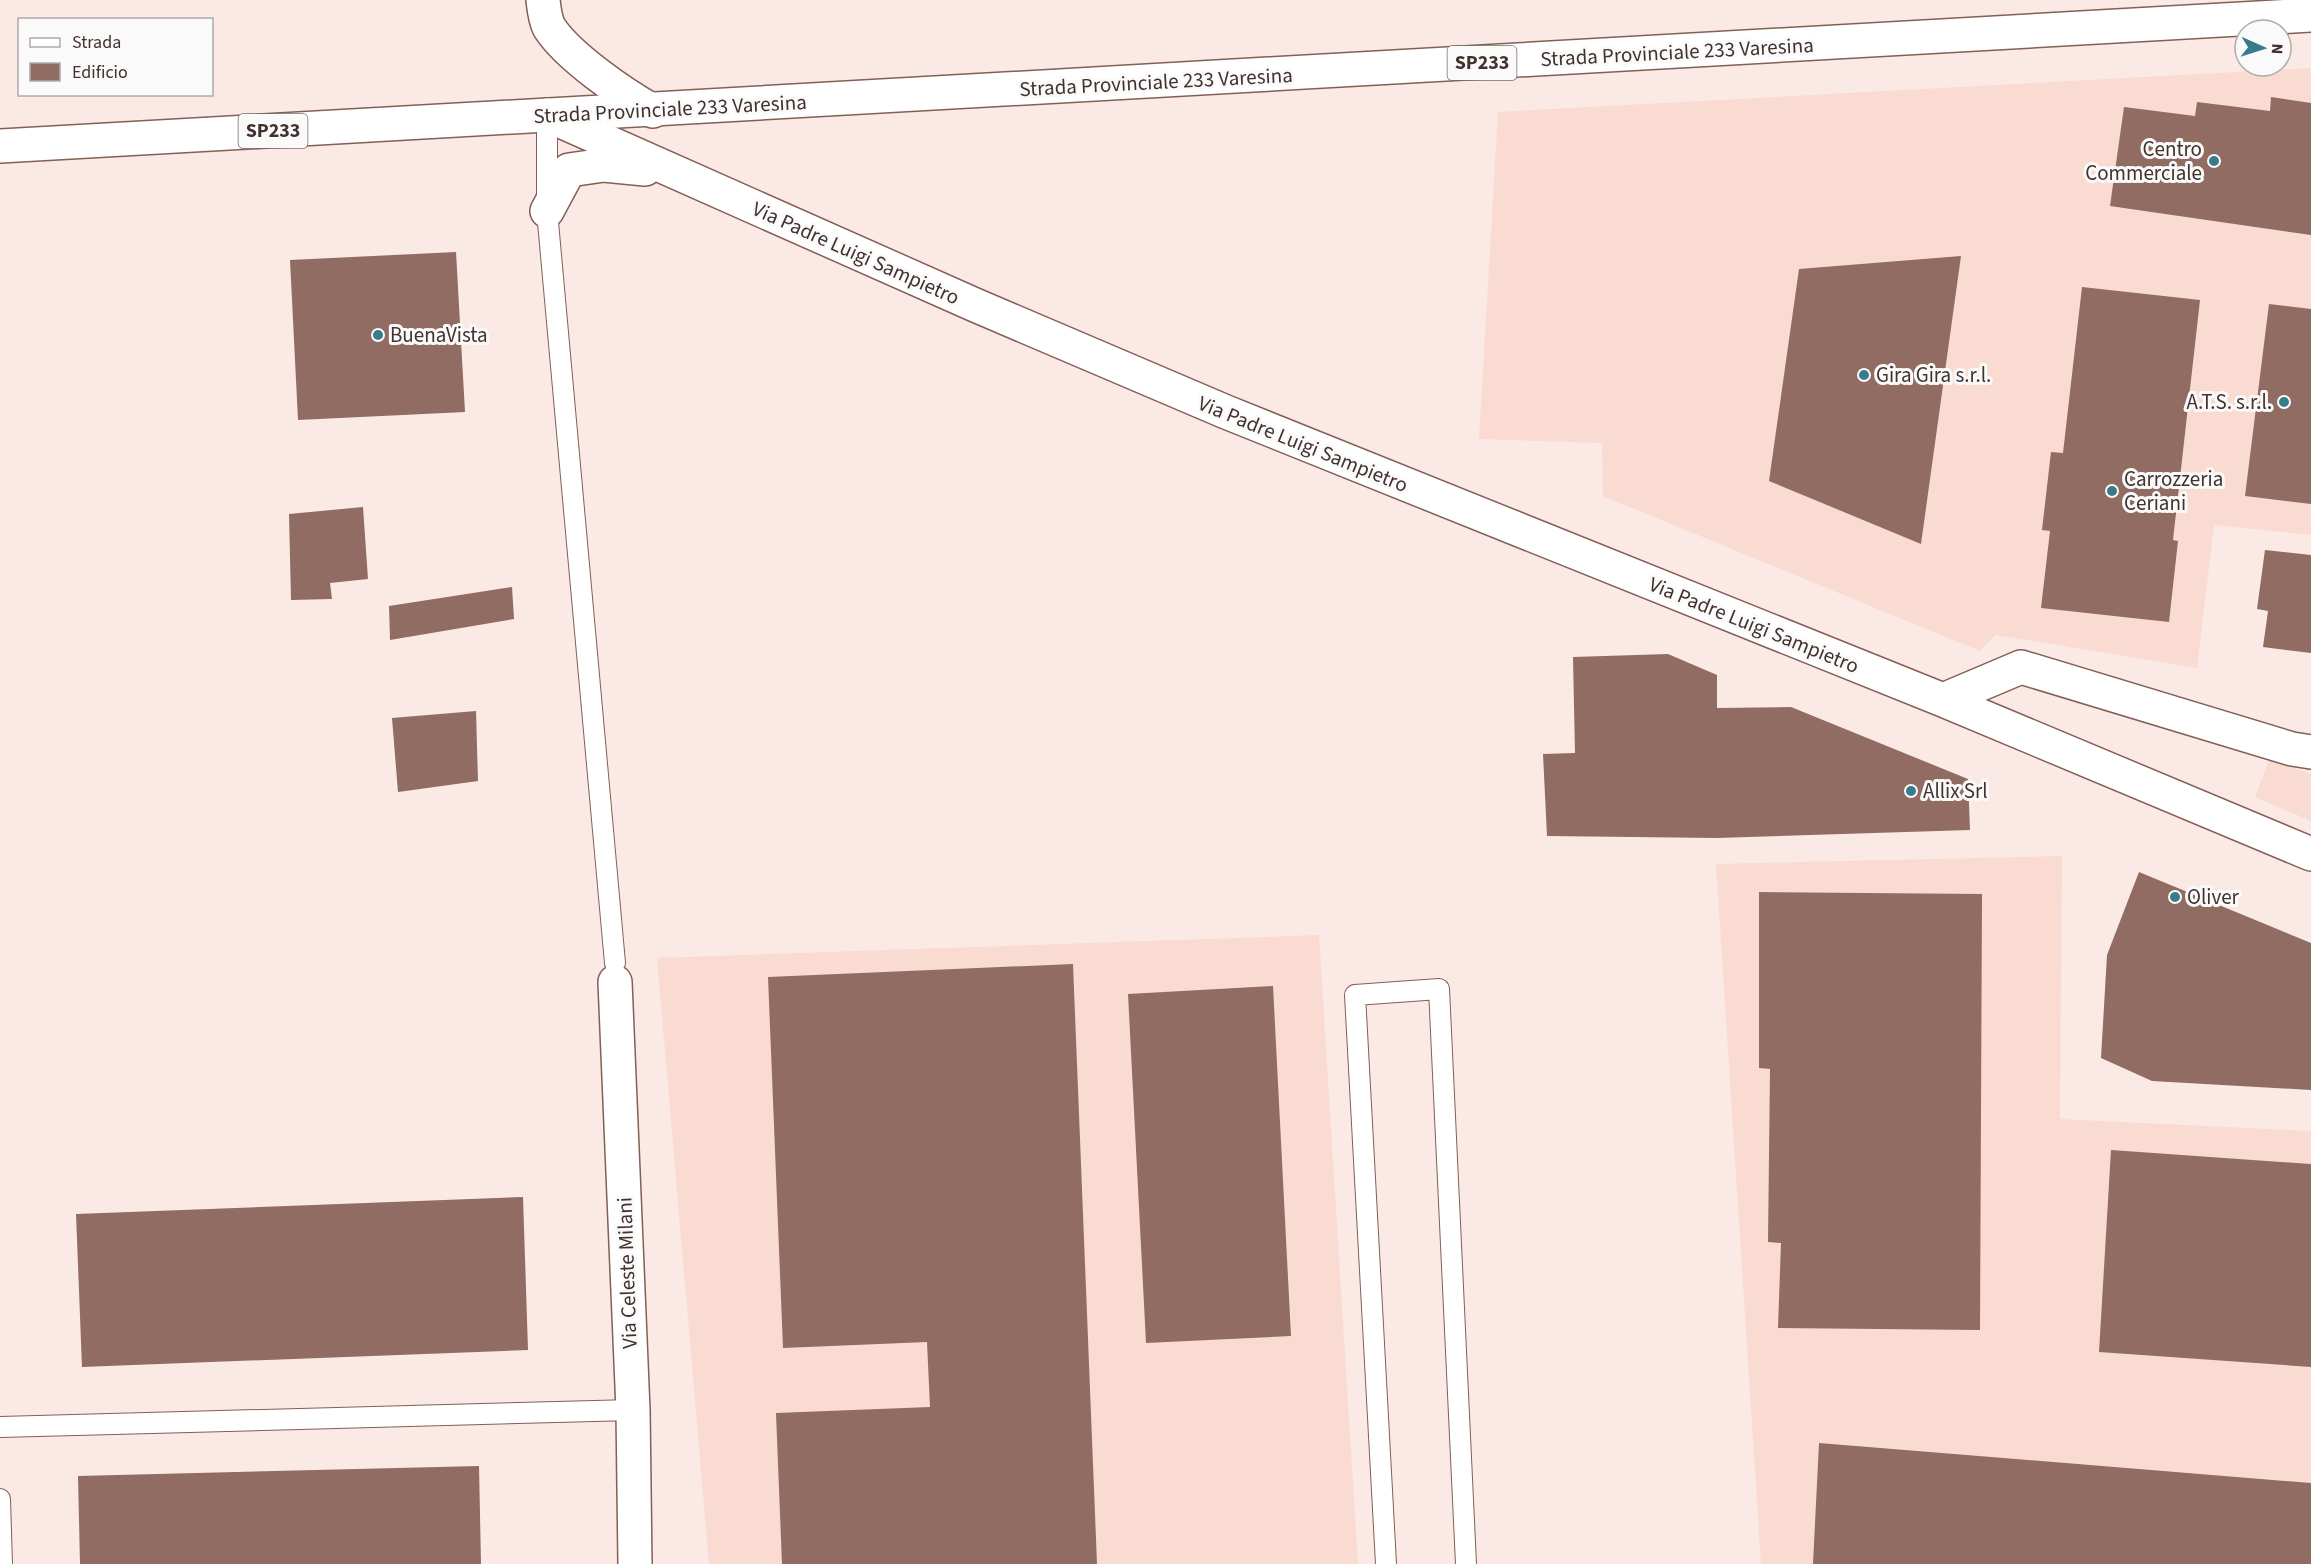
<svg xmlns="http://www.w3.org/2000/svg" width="2311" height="1564" font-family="'Source Sans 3',sans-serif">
<rect width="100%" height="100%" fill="#fae9e4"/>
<path fill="#f9dbd2" d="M2311 68V535L2214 525 2197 668 1995 635 1980 651 1603 496 1602 443 1479 439 1498 112Z
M2269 760 2311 774V821L2255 797Z
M2062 856 2060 1119 2311 1131V1564H1761L1716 864Z
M1319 935 1358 1564H709L657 958Z"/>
<path fill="#906c62" d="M2271 97 2311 103V235L2110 206 2124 107 2195 116 2197 102 2270 111Z
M456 252 465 412 298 420 290 260Z
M1961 256 1921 544 1769 481 1799 269Z
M2082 287 2200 300 2173 540 2178 541 2169 622 2041 608 2050 531 2042 530 2051 452 2063 453Z
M2269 304 2311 309V504L2245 496Z
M363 507 368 579 330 583 332 599 291 600 289 514Z
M2265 550 2311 555V653L2263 647 2268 611 2257 609Z
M512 587 514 619 390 640 389 606Z
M1668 654 1717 675V708L1791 707 1968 779 1970 830 1717 838 1547 836 1543 754 1575 753 1573 657Z
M476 711 478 781 398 792 392 718Z
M2139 872 2311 943V1090L2152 1081 2101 1058 2107 955Z
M1759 892 1982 894 1980 1330 1778 1328 1781 1243 1768 1242 1770 1069 1759 1068Z
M1073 964 1097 1564H782L776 1413 930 1407 927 1342 783 1348 768 977Z
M1273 986 1291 1336 1146 1343 1128 994Z
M2111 1150 2311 1164V1367L2099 1352Z
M523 1197 528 1350 82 1367 76 1214Z
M1819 1443 2311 1483V1564H1813Z
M479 1466 481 1564H80L78 1476Z"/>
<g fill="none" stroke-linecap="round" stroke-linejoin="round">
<defs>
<path id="service" d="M547 115V211L615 963
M0 1427 633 1410
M0 1499 2 1564
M1386 1564 1355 995 1439 989 1466 1564"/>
<path id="minor" d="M543 0C544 9 545 19 549 27 567 56 624 95 653 111
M547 115 975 305 1226 412 1943 700 2311 854
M547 211 569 170 604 165 645 169
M1943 700 2021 667 2292 749 2311 752
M615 982 633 1410 635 1564"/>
<path id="primary" d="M0 146 2311 15"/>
</defs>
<use href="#service" stroke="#835f55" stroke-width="22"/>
<use href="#minor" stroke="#835f55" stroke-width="36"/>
<use href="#primary" stroke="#835f55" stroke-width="36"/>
<use href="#service" stroke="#fff" stroke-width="20"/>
<use href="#minor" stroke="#fff" stroke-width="33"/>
<use href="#primary" stroke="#fff" stroke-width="33"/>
</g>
<g fill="#387b8b" stroke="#fafafa" stroke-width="2">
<circle cx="2214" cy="161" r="6"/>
<circle cx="378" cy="335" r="6"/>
<circle cx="1864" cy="375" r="6"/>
<circle cx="2284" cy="402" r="6"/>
<circle cx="2112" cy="491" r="6"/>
<circle cx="1911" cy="791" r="6"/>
<circle cx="2175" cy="897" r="6"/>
</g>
<g text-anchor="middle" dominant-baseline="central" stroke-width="6" stroke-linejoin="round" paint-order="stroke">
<g fill="#fafafa" stroke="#796e6b" stroke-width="1.5">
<rect x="1447.5" y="46" width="69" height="34" rx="4.5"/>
<rect x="238.5" y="114" width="69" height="34" rx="4.5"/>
</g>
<g font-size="20" font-weight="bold" fill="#42322e">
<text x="1482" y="63">SP233</text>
<text x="273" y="131">SP233</text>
</g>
<g font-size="21" fill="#42322e" stroke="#fafafa">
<text transform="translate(1677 52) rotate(-3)">Strada Provinciale 233 Varesina</text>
<text transform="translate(1156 82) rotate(-3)">Strada Provinciale 233 Varesina</text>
<text transform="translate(670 109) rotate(-3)">Strada Provinciale 233 Varesina</text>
<text transform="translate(856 253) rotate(24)">Via Padre Luigi Sampietro</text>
<text transform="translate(1303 444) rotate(22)">Via Padre Luigi Sampietro</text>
<text transform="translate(1754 625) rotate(22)">Via Padre Luigi Sampietro</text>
<text transform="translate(627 1273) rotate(-92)">Via Celeste Milani</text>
</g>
<g font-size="21" fill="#42322e" stroke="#fafafa" text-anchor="start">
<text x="2202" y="149" text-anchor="end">Centro<tspan x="2202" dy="24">Commerciale</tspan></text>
<text x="390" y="335">BuenaVista</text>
<text x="1876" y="375">Gira Gira s.r.l.</text>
<text x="2272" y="402" text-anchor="end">A.T.S. s.r.l.</text>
<text x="2124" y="479">Carrozzeria<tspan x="2124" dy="24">Ceriani</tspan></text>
<text x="1923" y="791">Allix Srl</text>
<text x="2187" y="897">Oliver</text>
</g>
</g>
<rect x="18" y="18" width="195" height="78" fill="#fafafa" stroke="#b0aaa8" stroke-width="1.5"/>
<rect x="30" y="38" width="30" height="9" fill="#ffffff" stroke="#b0aaa8" stroke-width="1.5"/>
<text x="72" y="48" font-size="18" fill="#42322e">Strada</text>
<rect x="30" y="63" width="30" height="18" fill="#906c62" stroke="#b0aaa8" stroke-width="1.5"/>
<text x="72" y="78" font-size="18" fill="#42322e">Edificio</text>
<g transform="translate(2263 48) rotate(93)"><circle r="28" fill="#fafafa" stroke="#b0aaa8" stroke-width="1.5"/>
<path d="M0-4.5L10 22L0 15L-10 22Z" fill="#387b8b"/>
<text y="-9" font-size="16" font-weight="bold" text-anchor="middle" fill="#42322e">N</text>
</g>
</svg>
